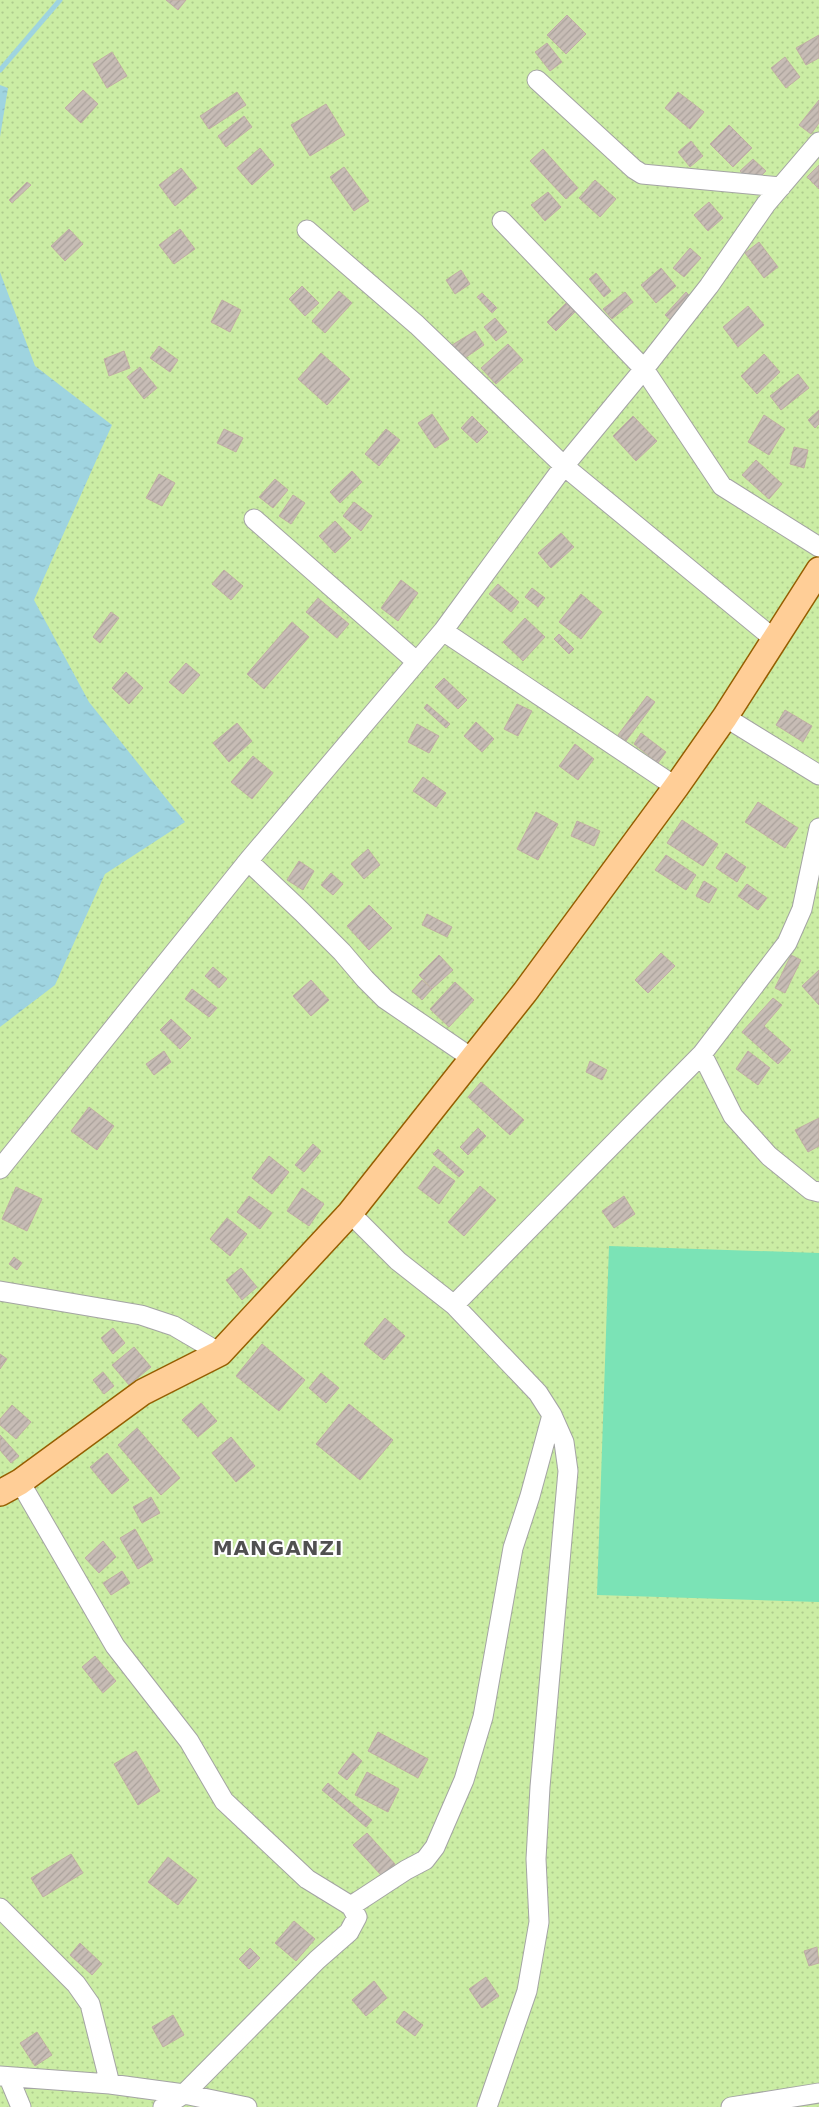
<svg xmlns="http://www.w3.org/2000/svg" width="819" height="2107" font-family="'DejaVu Sans',sans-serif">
<defs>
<pattern id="grass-dots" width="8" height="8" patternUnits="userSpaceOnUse" patternTransform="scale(1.25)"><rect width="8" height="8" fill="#cbeda4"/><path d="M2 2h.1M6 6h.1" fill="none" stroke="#aecb8d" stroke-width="1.8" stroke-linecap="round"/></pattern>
<pattern id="water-ripples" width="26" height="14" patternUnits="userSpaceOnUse" patternTransform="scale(1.25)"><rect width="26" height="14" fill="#9fd4e0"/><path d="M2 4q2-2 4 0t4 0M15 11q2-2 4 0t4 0" fill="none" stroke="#88b6c0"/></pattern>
<pattern id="building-hatch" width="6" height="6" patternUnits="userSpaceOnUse" patternTransform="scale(1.25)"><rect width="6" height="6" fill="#c7bcb5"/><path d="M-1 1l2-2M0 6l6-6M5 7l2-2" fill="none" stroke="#aaa19b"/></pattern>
</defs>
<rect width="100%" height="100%" fill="#efeae2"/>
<path fill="url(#grass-dots)" d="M0 0H819V2107H0Z"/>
<path fill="#7be3b6" d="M609 1246 819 1253V1602L597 1595Z"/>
<path fill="url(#water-ripples)" d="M0 85 8 88 0 137Z
M0 272 35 366 112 425 34 600 89 702 185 822 105 874 55 985 0 1027Z"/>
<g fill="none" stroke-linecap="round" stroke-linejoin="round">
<path stroke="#9fd4e0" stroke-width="5" d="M0 70 60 0"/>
</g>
<path fill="url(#building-hatch)" stroke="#c1afa4" d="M166 0H186L178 10Z
M567 15 586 34 566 54 547 35Z
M819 35V58L806 65 796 48Z
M547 43 562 62 550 71 535 52Z
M112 52 127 76 107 88 93 64Z
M785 57 800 77 786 88 771 68Z
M83 90 98 104 81 123 65 108Z
M237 92 246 105 209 129 200 116Z
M678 92 704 112 690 129 665 108Z
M819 100V123L811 134 799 125Z
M326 104 345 135 310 156 291 125Z
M244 116 252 127 226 147 218 136Z
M729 125 752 148 733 167 710 144Z
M691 141 703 156 690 167 678 152Z
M260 148 274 165 252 185 237 168Z
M543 149 578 188 566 199 530 161Z
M753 159 766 171 753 184 740 171Z
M819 165V189L807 177Z
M344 167 369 201 354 211 330 177Z
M181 168 197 188 175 206 159 185Z
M595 180 616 199 600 217 579 198Z
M27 182 31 185 12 203 9 200Z
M548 192 561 207 545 221 531 205Z
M709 202 723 218 708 231 694 215Z
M69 229 83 244 65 261 51 246Z
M180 229 195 249 174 264 159 245Z
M759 242 778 267 764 278 745 253Z
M690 248 701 258 684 277 673 268Z
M661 268 676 286 656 303 641 285Z
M461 270 470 284 455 294 446 280Z
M596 273 611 291 604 297 589 279Z
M302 286 319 303 305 316 289 299Z
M339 291 352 303 325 333 312 321Z
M625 292 633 302 612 319 603 309Z
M686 292 694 300 673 322 665 315Z
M482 293 497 308 492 313 477 297Z
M222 300 241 310 230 332 211 322Z
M566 303 575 312 556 331 547 322Z
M748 306 764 325 738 347 723 327Z
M495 318 507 332 496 341 484 327Z
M475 331 484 345 462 360 452 345Z
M508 344 523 360 496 384 481 368Z
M159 346 178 360 170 372 150 358Z
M124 351 130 368 109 376 104 359Z
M321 353 350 379 327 405 298 379Z
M764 354 780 372 757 394 741 376Z
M140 367 157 388 144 399 127 377Z
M798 374 809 388 781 410 770 396Z
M819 410V424L815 428 808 420Z
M432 414 449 439 435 448 418 423Z
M764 415 785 429 769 455 748 442Z
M472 416 488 432 477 443 461 428Z
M633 416 657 441 636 461 613 436Z
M224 429 243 438 236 452 217 443Z
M386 429 400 440 379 466 365 454Z
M794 447 808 450 804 468 790 464Z
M756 460 782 484 769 499 742 475Z
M352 471 362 482 340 503 330 492Z
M159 474 175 483 162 506 146 498Z
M275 479 288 490 273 508 259 497Z
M293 495 305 503 291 524 279 516Z
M354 502 372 516 361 531 343 516Z
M335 521 351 538 335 553 319 536Z
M561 533 574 547 551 568 538 553Z
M224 570 243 586 231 600 212 584Z
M401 580 418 593 398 621 381 608Z
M498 584 519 602 511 612 489 594Z
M532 588 545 598 538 607 525 597Z
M581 594 602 612 581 639 559 622Z
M318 598 349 624 337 638 306 612Z
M111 612 119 618 100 643 93 637Z
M525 618 545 637 523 661 503 642Z
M292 622 309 637 264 689 247 674Z
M559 634 574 649 569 654 554 639Z
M186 663 200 675 183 694 169 682Z
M126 672 143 688 129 704 112 688Z
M444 678 467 700 458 709 435 687Z
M647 696 655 702 626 741 618 735Z
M427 704 450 724 446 728 424 708Z
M517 704 532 711 518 736 504 729Z
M785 710 812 726 803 742 776 725Z
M476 722 494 739 482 752 464 736Z
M237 723 252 741 229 762 213 743Z
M417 724 439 736 429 753 408 742Z
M641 733 666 752 658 763 634 744Z
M575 744 594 759 578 780 559 766Z
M253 756 273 773 252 799 231 782Z
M423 777 446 793 436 807 413 791Z
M758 802 798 828 785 848 745 822Z
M536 812 558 824 538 860 517 849Z
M682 820 718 844 703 866 667 843Z
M577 821 600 831 594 846 571 836Z
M368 849 380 865 364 879 351 864Z
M726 853 746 867 737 882 716 868Z
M666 855 696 875 686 890 655 870Z
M299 861 314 871 303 890 287 880Z
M331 873 343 884 333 895 321 885Z
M704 881 717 889 709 903 696 896Z
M747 884 767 898 758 910 738 896Z
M369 905 392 928 369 950 347 926Z
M427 914 452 927 447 937 422 925Z
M661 953 675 966 648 993 635 980Z
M439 955 453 970 432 989 419 975Z
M791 955 801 960 785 993 775 988Z
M213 967 227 979 219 988 205 976Z
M819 970V1005L802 986Z
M311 980 329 1000 311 1016 293 996Z
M422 980 432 989 422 1000 412 991Z
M455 982 474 1000 449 1027 430 1009Z
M192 989 217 1008 209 1017 185 999Z
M773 998 782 1005 764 1026 791 1050 778 1064 742 1032Z
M171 1019 191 1038 180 1049 160 1030Z
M164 1051 171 1062 154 1075 146 1064Z
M748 1051 770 1068 758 1085 736 1069Z
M590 1061 607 1070 602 1080 586 1072Z
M481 1082 524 1120 510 1135 468 1097Z
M89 1107 114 1126 97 1150 71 1131Z
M819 1118V1146L808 1152 795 1130Z
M478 1128 486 1136 468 1155 460 1147Z
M313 1144 321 1151 304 1172 295 1165Z
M438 1149 464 1172 459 1177 433 1154Z
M269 1156 289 1172 272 1194 252 1178Z
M434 1166 455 1181 439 1204 418 1188Z
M480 1186 496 1200 464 1236 448 1222Z
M16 1187 42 1199 27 1231 2 1219Z
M302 1188 324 1204 309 1226 287 1211Z
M249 1196 272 1213 260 1229 237 1212Z
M624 1196 635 1214 614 1228 602 1211Z
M227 1218 247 1234 230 1256 210 1239Z
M14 1257 22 1263 17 1270 9 1264Z
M241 1268 257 1287 242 1300 226 1280Z
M385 1318 405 1336 384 1360 364 1344Z
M113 1328 125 1343 113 1354 101 1338Z
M262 1344 305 1380 279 1411 236 1376Z
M134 1347 151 1367 129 1385 112 1365Z
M0 1354 7 1359 0 1369Z
M103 1372 114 1386 104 1394 93 1380Z
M321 1373 339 1388 326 1403 309 1388Z
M201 1403 217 1421 198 1437 182 1420Z
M349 1404 393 1440 360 1480 316 1444Z
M12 1405 31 1422 16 1439 0 1425V1419Z
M137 1428 180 1478 161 1495 118 1445Z
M0 1435 19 1456 11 1463 0 1450Z
M231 1437 255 1466 236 1482 212 1453Z
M107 1453 129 1480 112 1494 90 1467Z
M151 1497 160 1513 142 1523 133 1507Z
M135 1529 153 1560 138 1569 120 1538Z
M103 1541 116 1557 99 1573 85 1558Z
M122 1571 130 1583 111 1595 103 1583Z
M95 1656 116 1681 103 1693 82 1667Z
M378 1732 428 1759 418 1778 368 1751Z
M136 1751 160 1791 138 1805 114 1764Z
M353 1753 362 1761 347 1780 338 1773Z
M367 1772 399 1789 388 1812 355 1795Z
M328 1783 372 1820 366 1827 322 1790Z
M367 1833 395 1864 382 1876 353 1845Z
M71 1854 83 1873 43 1897 31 1878Z
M168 1857 197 1880 178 1905 148 1882Z
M294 1921 315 1939 296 1961 275 1943Z
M80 1943 102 1964 92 1975 70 1955Z
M817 1947 819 1963 809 1966 804 1951Z
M250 1948 260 1958 249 1969 239 1959Z
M486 1977 499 1996 482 2008 469 1989Z
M374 1981 387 1998 366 2016 352 2000Z
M404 2011 423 2025 415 2036 396 2022Z
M173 2015 184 2035 163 2047 152 2027Z
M37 2032 52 2055 35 2066 20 2043Z"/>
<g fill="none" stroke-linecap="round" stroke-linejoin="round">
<defs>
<path id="minor" d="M537 80 634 169 642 174 781 187
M502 221 644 369 722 486 819 547
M307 230 417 325 564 466 774 639
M254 519 417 662
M443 631 676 787
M725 717 819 775
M248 861 302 912 342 952 365 979 385 999 473 1059
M702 1054 733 1116 769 1156 811 1190 819 1192
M0 1169 248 861 443 631 564 466 644 369 709 286 766 204 819 142
M350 1213 398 1261 454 1305 538 1393 552 1415 564 1442 568 1471 540 1787 536 1859 539 1922 527 1991 487 2107
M0 1291 141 1315 174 1326 220 1353
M454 1305 702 1054 787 943 802 909 819 828
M20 1482 115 1646 189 1741 224 1801 307 1879 351 1906
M0 1908 76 1984 90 2004 110 2084
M0 2076 110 2084 184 2094 247 2107
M9 2078 21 2107
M163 2107 184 2094 317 1960 349 1932 357 1917 351 1906 406 1870 425 1860 435 1847 464 1780 483 1717 513 1548 530 1496 552 1415
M731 2107 819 2093"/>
<path id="major" d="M0 1493 20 1482 143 1392 220 1353 350 1213 525 992 676 787 725 717 819 570"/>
</defs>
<use href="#minor" stroke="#a4a4a4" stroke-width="21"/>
<use href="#major" stroke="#965e00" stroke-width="28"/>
<use href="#minor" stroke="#fff" stroke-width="19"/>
<use href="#major" stroke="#ffce97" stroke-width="25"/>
</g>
<g text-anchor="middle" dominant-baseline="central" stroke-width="4" stroke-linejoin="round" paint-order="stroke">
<g font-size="20" font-weight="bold" letter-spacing="1" fill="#505050" stroke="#fff">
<text x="278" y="1548">MANGANZI</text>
</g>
</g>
</svg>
